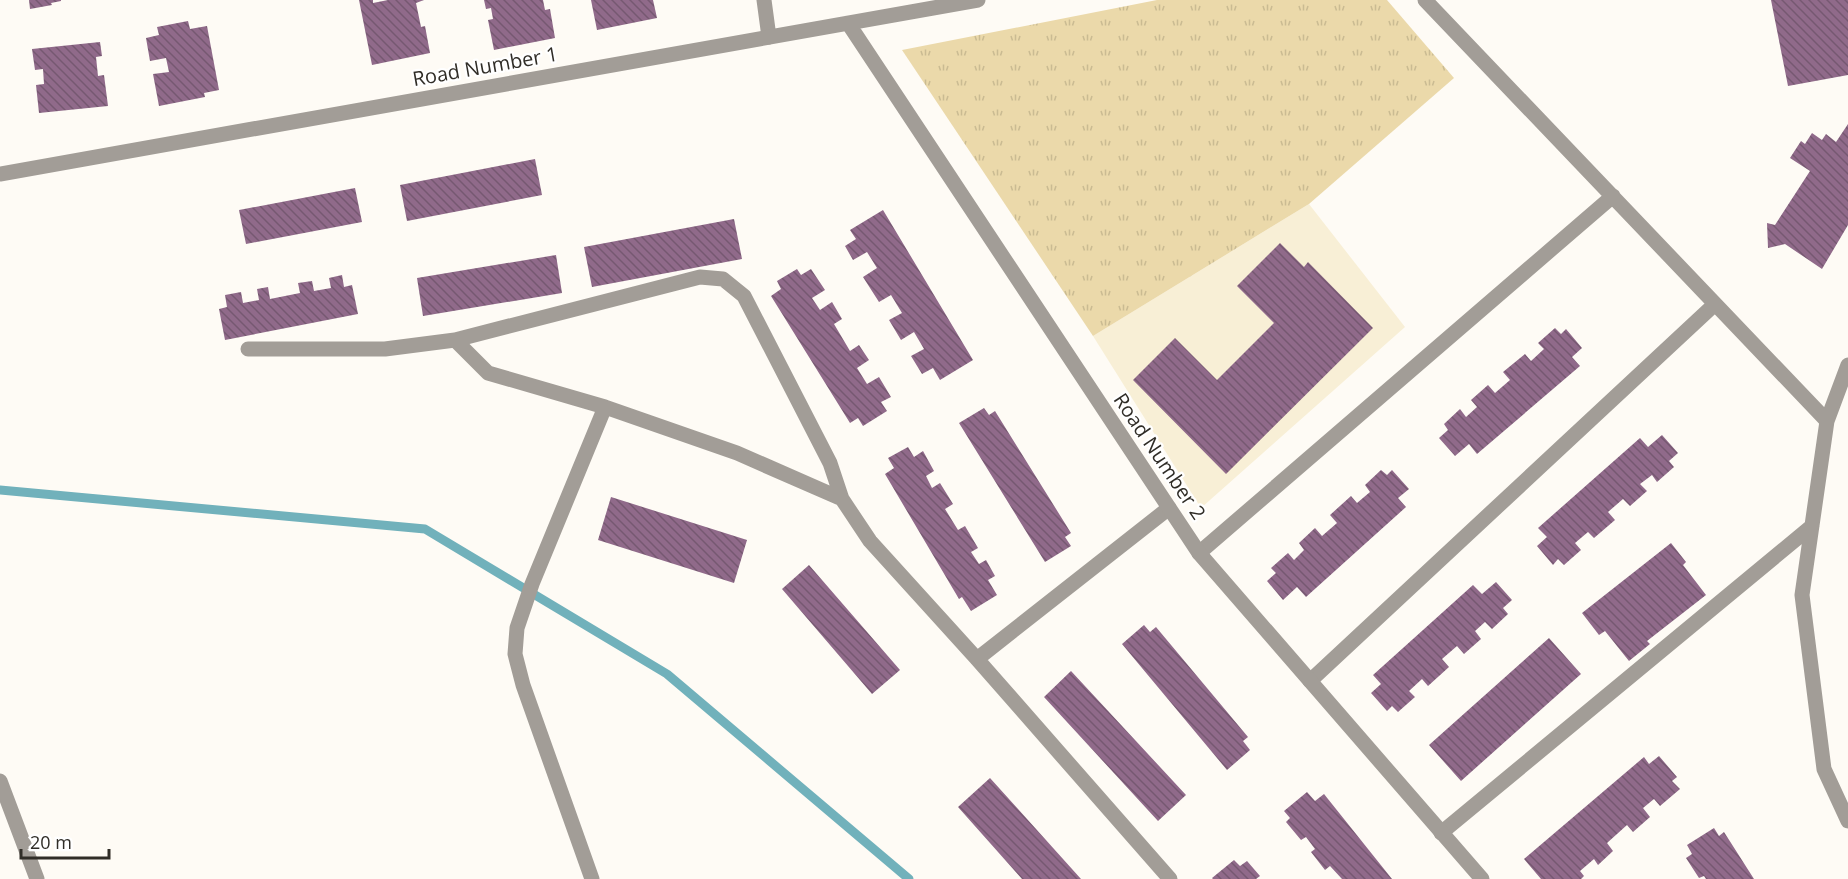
<svg xmlns="http://www.w3.org/2000/svg" width="1848" height="879" font-family="'Open Sans',sans-serif">
<defs>
<pattern id="grass-tufts" width="24" height="20" patternUnits="userSpaceOnUse" patternTransform="scale(1.5)"><rect width="24" height="20" fill="#ebd9aa"/><path d="M3 7l-1-3M5 7V3M7 7l1-3M15 17l-1-3M17 17v-4M19 17l1-3" fill="none" stroke="#cabb92"/></pattern>
<pattern id="building-back-hatch" width="6" height="6" patternUnits="userSpaceOnUse" patternTransform="scale(1.5)"><rect width="6" height="6" fill="#906a8a"/><path d="M-1 5l2 2M0 0l6 6M5-1l2 2" fill="none" stroke="#765871"/></pattern>
</defs>
<rect width="100%" height="100%" fill="#fefbf5"/>
<path fill="#f8efd6" d="M1309 204 1405 327 1201 508 1093 336Z"/>
<path fill="url(#grass-tufts)" d="M1157 0H1387L1454 78 1309 204 1093 336 902 50Z"/>
<g fill="none" stroke-linecap="round" stroke-linejoin="round">
<path stroke="#71b1bb" stroke-width="9" d="M0 490 425 529 667 674 909 879"/>
</g>
<path fill="url(#building-back-hatch)" d="M29 0H61V1L51 3 52 5 30 9Z
M359 0H373V3L388 0H424L416 3 421 27 425 26 430 53 372 65Z
M484 0H543L545 10 550 9 555 38 494 50 488 20 493 19 491 8 486 9Z
M591 0H653L657 18 597 30Z
M1771 0H1848V75L1788 86Z
M188 21 190 29 207 26 219 90 204 93 205 97 159 106 153 74 169 72 166 58 150 61 146 38 159 35 157 27Z
M100 42 102 56 96 57 98 76 104 75 108 106 39 113 36 85 44 84 43 69 35 70 32 49Z
M1848 124V225L1822 269 1785 244 1768 248 1767 223 1775 225 1810 171 1790 158 1801 141 1805 144 1812 133 1822 140 1826 134 1836 142Z
M535 159 542 195 407 221 400 185Z
M355 188 362 222 246 244 239 210Z
M883 210 973 360 940 380 933 368 922 374 911 356 924 349 914 332 901 340 889 320 902 313 891 295 879 302 863 277 877 268 867 252 853 260 845 246 856 239 850 230Z
M734 219 742 259 592 287 584 247Z
M1280 243 1304 267 1308 262 1373 328 1226 474 1133 380 1175 338 1217 380 1274 323 1237 286Z
M556 255 562 293 423 316 417 278Z
M797 269 801 275 811 269 825 290 812 298 820 310 832 302 842 319 834 324 850 351 859 345 869 360 857 368 867 384 879 377 891 397 881 402 887 411 863 426 858 418 850 423 771 296 781 289 777 281Z
M342 275 344 287 352 285 358 314 225 340 219 309 227 307 225 295 241 292 243 303 259 300 257 289 268 287 270 299 300 293 298 283 312 281 314 291 331 288 329 278Z
M1555 328 1561 334 1566 329 1582 348 1572 357 1580 366 1477 454 1469 444 1455 456 1439 438 1448 430 1444 424 1460 409 1466 417 1477 407 1471 400 1488 385 1495 393 1510 380 1503 372 1525 354 1531 361 1544 349 1538 343Z
M984 408 989 415 995 411 1071 533 1065 537 1071 546 1045 562 959 423Z
M1662 435 1678 453 1669 461 1674 467 1657 482 1652 475 1640 484 1647 491 1630 506 1623 499 1608 512 1615 520 1594 538 1588 532 1575 543 1581 550 1564 565 1558 559 1553 565 1537 546 1547 537 1538 528 1640 438 1648 447Z
M908 447 914 457 923 451 934 471 926 476 932 488 940 483 953 504 945 509 958 530 965 526 978 548 971 552 979 564 986 560 995 576 988 580 997 595 971 611 962 597 959 599 885 474 894 468 888 458Z
M1381 470 1387 475 1392 470 1409 489 1398 498 1406 507 1306 597 1297 587 1283 600 1267 581 1276 573 1271 568 1288 553 1294 560 1304 550 1299 543 1315 528 1322 536 1337 523 1330 515 1351 496 1357 503 1370 492 1365 485Z
M611 497 747 540 734 583 598 540Z
M1671 543 1686 562 1683 565 1706 595 1647 641 1650 644 1629 661 1605 631 1599 635 1582 613Z
M809 565 900 670 872 694 782 589Z
M1496 582 1512 600 1503 608 1508 614 1492 629 1485 622 1475 631 1481 639 1464 654 1457 646 1442 659 1449 667 1428 686 1422 679 1409 691 1415 697 1398 712 1392 706 1387 711 1371 693 1381 684 1373 675 1473 585 1482 594Z
M1144 625 1150 632 1156 627 1248 737 1243 741 1250 750 1227 770 1122 644Z
M1549 638 1581 674 1461 781 1429 745Z
M1071 671 1186 795 1158 821 1044 697Z
M1659 756 1677 777 1672 781 1680 789 1660 806 1654 799 1643 808 1650 817 1633 832 1627 825 1607 843 1613 851 1598 865 1594 859 1580 871 1584 876 1581 879H1541L1524 859 1644 757 1649 764Z
M990 778 1081 879H1022L958 807Z
M1307 792 1315 801 1324 794 1392 879H1342L1330 866 1325 870 1311 852 1315 849 1306 837 1301 840 1286 822 1290 818 1284 811Z
M1714 828 1719 836 1724 832 1754 879H1706L1704 876 1699 878 1686 858 1692 854 1687 845Z
M1234 860 1240 866 1247 861 1260 876 1256 879H1213L1212 878Z"/>
<g fill="none" stroke-linecap="round" stroke-linejoin="round">
<path stroke="#a29d97" stroke-width="15" d="M0 781 37 879"/>
<path stroke="#a29d97" stroke-width="15" d="M764 0 769 37
M1425 0 1827 421
M455 340 700 277 723 279 744 296 830 463 842 499
M248 349H385L455 340 488 373 605 407 737 453 842 499 870 541 977 659 1170 879
M1848 365 1827 421 1802 595 1824 769 1848 821
M1199 553 1613 196
M977 659 1169 508
M1310 681 1715 304
M1441 833 1812 526
M592 879 523 685 515 654 517 628 532 584 605 407"/>
<path stroke="#a29d97" stroke-width="15" d="M848 23 1199 553 1482 879
M0 174 978 0"/>
</g>
<g text-anchor="middle" dominant-baseline="central" stroke-width="4.5" stroke-linejoin="round" paint-order="stroke">
<g font-size="20" fill="#302d27" stroke="#fff">
<text transform="translate(485 66) rotate(-10)">Road Number 1</text>
<text transform="translate(1160 456) rotate(56)">Road Number 2</text>
</g>
</g>
<path d="M21 849v9h88v-9" fill="none" stroke="#302d27" stroke-width="3"/>
<text x="30" y="849" font-size="18" fill="#302d27" stroke="#ffffff" stroke-width="4.5" paint-order="stroke">20 m</text>
</svg>
